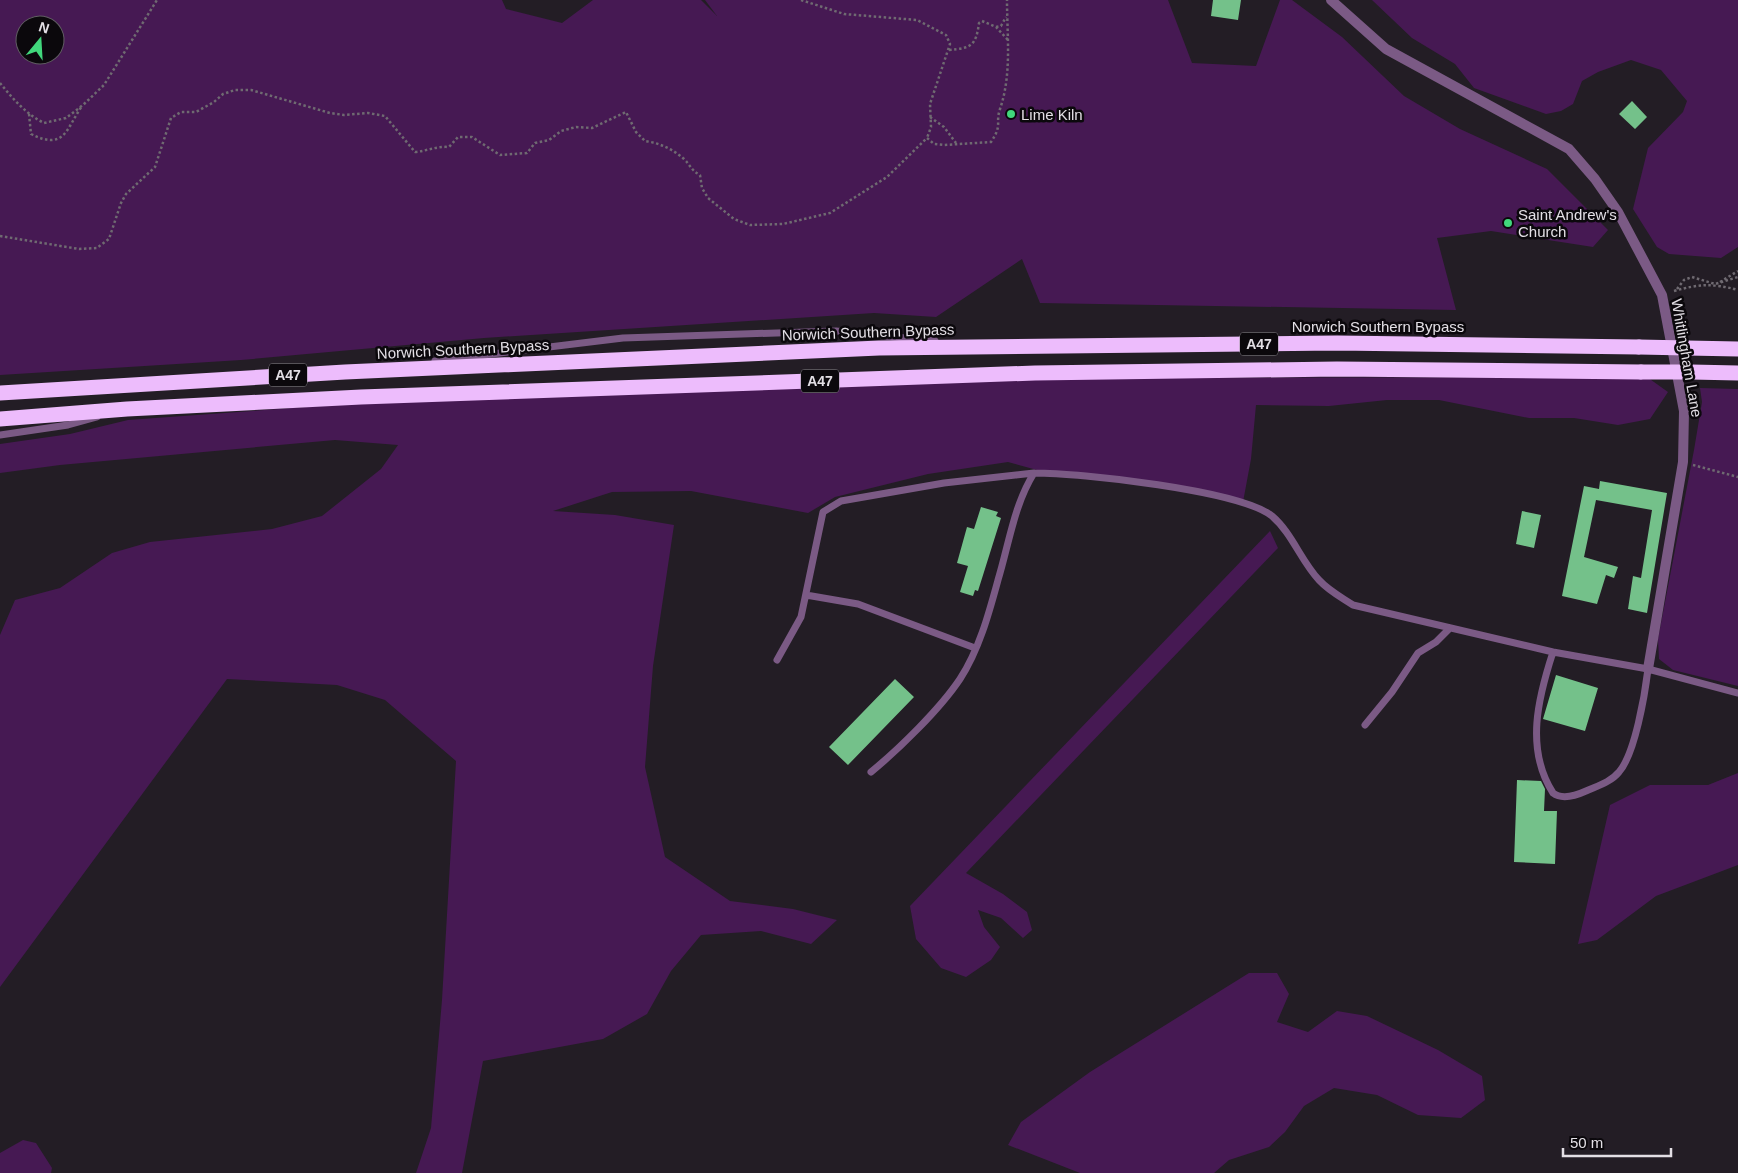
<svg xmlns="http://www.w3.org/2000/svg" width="1738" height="1173" font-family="Helvetica,sans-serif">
<rect width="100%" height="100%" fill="#231d25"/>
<path fill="#461953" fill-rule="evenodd" d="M0 0H502L506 9 562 23 593 0H701L717 16 705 0H1168L1192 63 1256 66 1280 0H1292L1342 37 1404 96 1460 129 1547 169 1608 230 1593 247 1491 231 1437 238 1456 310 1040 303 1022 259 936 317 874 313 484 338 241 360 0 375ZM25 25H55V55H25Z
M1372 0H1738V247L1721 258 1669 254 1657 247 1633 209 1648 148 1683 112 1687 101 1661 70 1631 60 1598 72 1582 81 1573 104 1561 111 1546 114 1474 88 1455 64 1412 38Z
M1647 377 1668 392 1650 419 1618 425 1574 418H1529L1439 400H1387L1329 406 1256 405 1251 459 1243 502 1188 491 1048 473 1008 462 928 474 835 497 808 513 691 491 612 492 553 511 615 515 674 525 653 666 645 767 665 857 730 901 793 909 837 920 811 944 761 931 701 935 671 971 647 1014 603 1039 483 1061 462 1173H416L431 1128 442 1000 456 761 385 700 337 685 227 679 0 987V635L15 600 60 588 112 553 150 542 272 529 322 516 381 469 398 445 335 440 60 465 0 473V444L70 434 128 420 362 403 1035 378Z
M1700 388 1738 389V686L1673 670 1659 659 1658 639 1694 450 1702 402Z
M1270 531 1278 548 966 873 1003 894 1027 912 1032 930 1023 938 1001 918 978 910 984 927 1000 947 991 960 966 977 941 968 916 939 910 906Z
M1738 773V865L1656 896 1597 940 1578 944 1610 805 1650 785H1708Z
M1249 973H1277L1289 994 1277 1022 1308 1032 1337 1011 1367 1016 1438 1050 1482 1076 1485 1100 1461 1118 1418 1115 1377 1095 1334 1088 1304 1106 1285 1132 1269 1147 1229 1160 1214 1173H1080L1008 1145 1021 1122 1090 1072Z
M23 1140 36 1143 52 1168 51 1173H0V1153Z"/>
<path fill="#74c18a" d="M1213 0H1241L1238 20 1211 16Z
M1632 101 1647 117 1635 129 1619 114Z
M1600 481 1667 493 1647 613 1628 609 1633 576 1641 578 1652 510 1596 500 1584 557 1618 567 1614 578 1606 575 1597 604 1562 596 1584 486 1599 489Z
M981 507 998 512 996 516 1001 518 978 591 975 590 973 596 960 592 968 566 957 563 967 527 974 529Z
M1522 511 1541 515 1534 548 1516 544Z
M1556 675 1598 688 1585 731 1543 719Z
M895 679 914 697 848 765 829 747Z
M1517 780 1541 781 1545 789 1544 811H1557L1555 864 1514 862Z"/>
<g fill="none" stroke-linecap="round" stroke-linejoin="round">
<path stroke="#6f6a71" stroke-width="2.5" stroke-dasharray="2.5 2.5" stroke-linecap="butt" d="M801 0 844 14 917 20 946 35 950 44 930 104 931 127 927 138
M996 27 1001 26 1006 17
M949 50C971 48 976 46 979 23L982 21 996 27 1008 40
M0 83C13 99 26 114 44 123L66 118 83 105 104 85 157 0
M29 114 31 134C65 151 66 129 82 106
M930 117 944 127 956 143
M0 236 79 249 97 248 109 239 121 203 126 194 155 167 171 118 181 112H196L214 102 223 94 235 90H251L330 113 344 115 368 113 385 116 415 152C427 151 436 146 449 147L458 137H472L500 155 527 153 535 143 549 140 561 131 576 127 592 128 626 112 636 132 645 141C659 143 673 149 684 159 691 166 691 170 700 175L702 188 708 198 734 219 750 225 783 224 830 213 887 177 927 138 934 144 944 145 991 142C1003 124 995 124 1000 109 1012 74 1007 36 1007 0
M1720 282 1738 271
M1677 289 1684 280 1692 277 1715 284 1738 277
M1674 291C1699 284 1712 283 1738 290
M1693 465 1738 477"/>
<path stroke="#7b5a85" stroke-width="7" d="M435 361 623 338 836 331 935 341
M0 435 68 425 97 417
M806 595 858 604 975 648
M1553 652C1538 698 1525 749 1553 793 1562 800 1575 796 1586 791 1597 786 1611 782 1619 772 1635 754 1645 694 1648 669
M777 660 801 617 823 512 841 501 944 483 1034 473
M1365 725 1392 692 1418 653 1436 642 1450 628
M871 772C899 749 940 709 960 679 979 650 989 613 998 580 1009 544 1014 505 1034 473 1080 473 1239 490 1272 516 1292 533 1301 561 1319 580 1329 591 1341 597 1353 605L1553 652 1648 669 1738 693"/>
<path stroke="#7b5a85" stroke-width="10" d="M1331 0 1386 49 1569 149 1595 179 1618 212 1662 295 1684 411 1683 462 1648 669"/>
<path stroke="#edbcfc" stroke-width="15" d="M1687 348 1738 349
M1691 372 1738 373
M0 393 345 372 879 348 1337 343 1639 347
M0 419 127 409 361 397 1035 373 1337 369 1641 372"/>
<path stroke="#edbcfc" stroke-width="15" d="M1639 347 1687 348
M1641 372H1691"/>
</g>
<g fill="#41d77c" stroke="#0b080c" stroke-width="2">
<circle cx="1011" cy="114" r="5"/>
<circle cx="1508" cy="223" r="5"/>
</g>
<g text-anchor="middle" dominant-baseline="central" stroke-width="5" stroke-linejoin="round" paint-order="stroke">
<g fill="#0b080c" stroke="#a29ea4" stroke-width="1">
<rect x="1240" y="332.5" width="38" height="23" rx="4"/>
<rect x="269" y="363.5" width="38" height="23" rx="4"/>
<rect x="801" y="369.5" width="38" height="23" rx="4"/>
</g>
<g font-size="14" font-weight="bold" fill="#e3dfe5">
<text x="1259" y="344">A47</text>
<text x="288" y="375">A47</text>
<text x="820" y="381">A47</text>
</g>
<g font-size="15" fill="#e3dfe5" stroke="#0b080c" text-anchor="start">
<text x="1021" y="114">Lime Kiln</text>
<text x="1518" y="214">Saint Andrew's<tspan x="1518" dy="17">Church</tspan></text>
</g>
<g font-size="15" fill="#e3dfe5" stroke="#0b080c">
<text x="1378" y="326">Norwich Southern Bypass</text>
<text transform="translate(868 332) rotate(-2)">Norwich Southern Bypass</text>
<text transform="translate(463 349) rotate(-3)">Norwich Southern Bypass</text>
<text transform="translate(1687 358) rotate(80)">Whitlingham Lane</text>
</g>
</g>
<g transform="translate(40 40) rotate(18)"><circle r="24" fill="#0b080c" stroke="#615e63"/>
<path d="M0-4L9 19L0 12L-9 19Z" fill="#41d77c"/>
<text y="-8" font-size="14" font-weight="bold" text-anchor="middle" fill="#e3dfe5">N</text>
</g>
<path d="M1563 1148v8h108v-8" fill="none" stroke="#e3dfe5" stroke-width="2.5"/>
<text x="1570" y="1148" font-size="15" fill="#e3dfe5" stroke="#0b080c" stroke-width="4" paint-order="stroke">50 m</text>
</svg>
